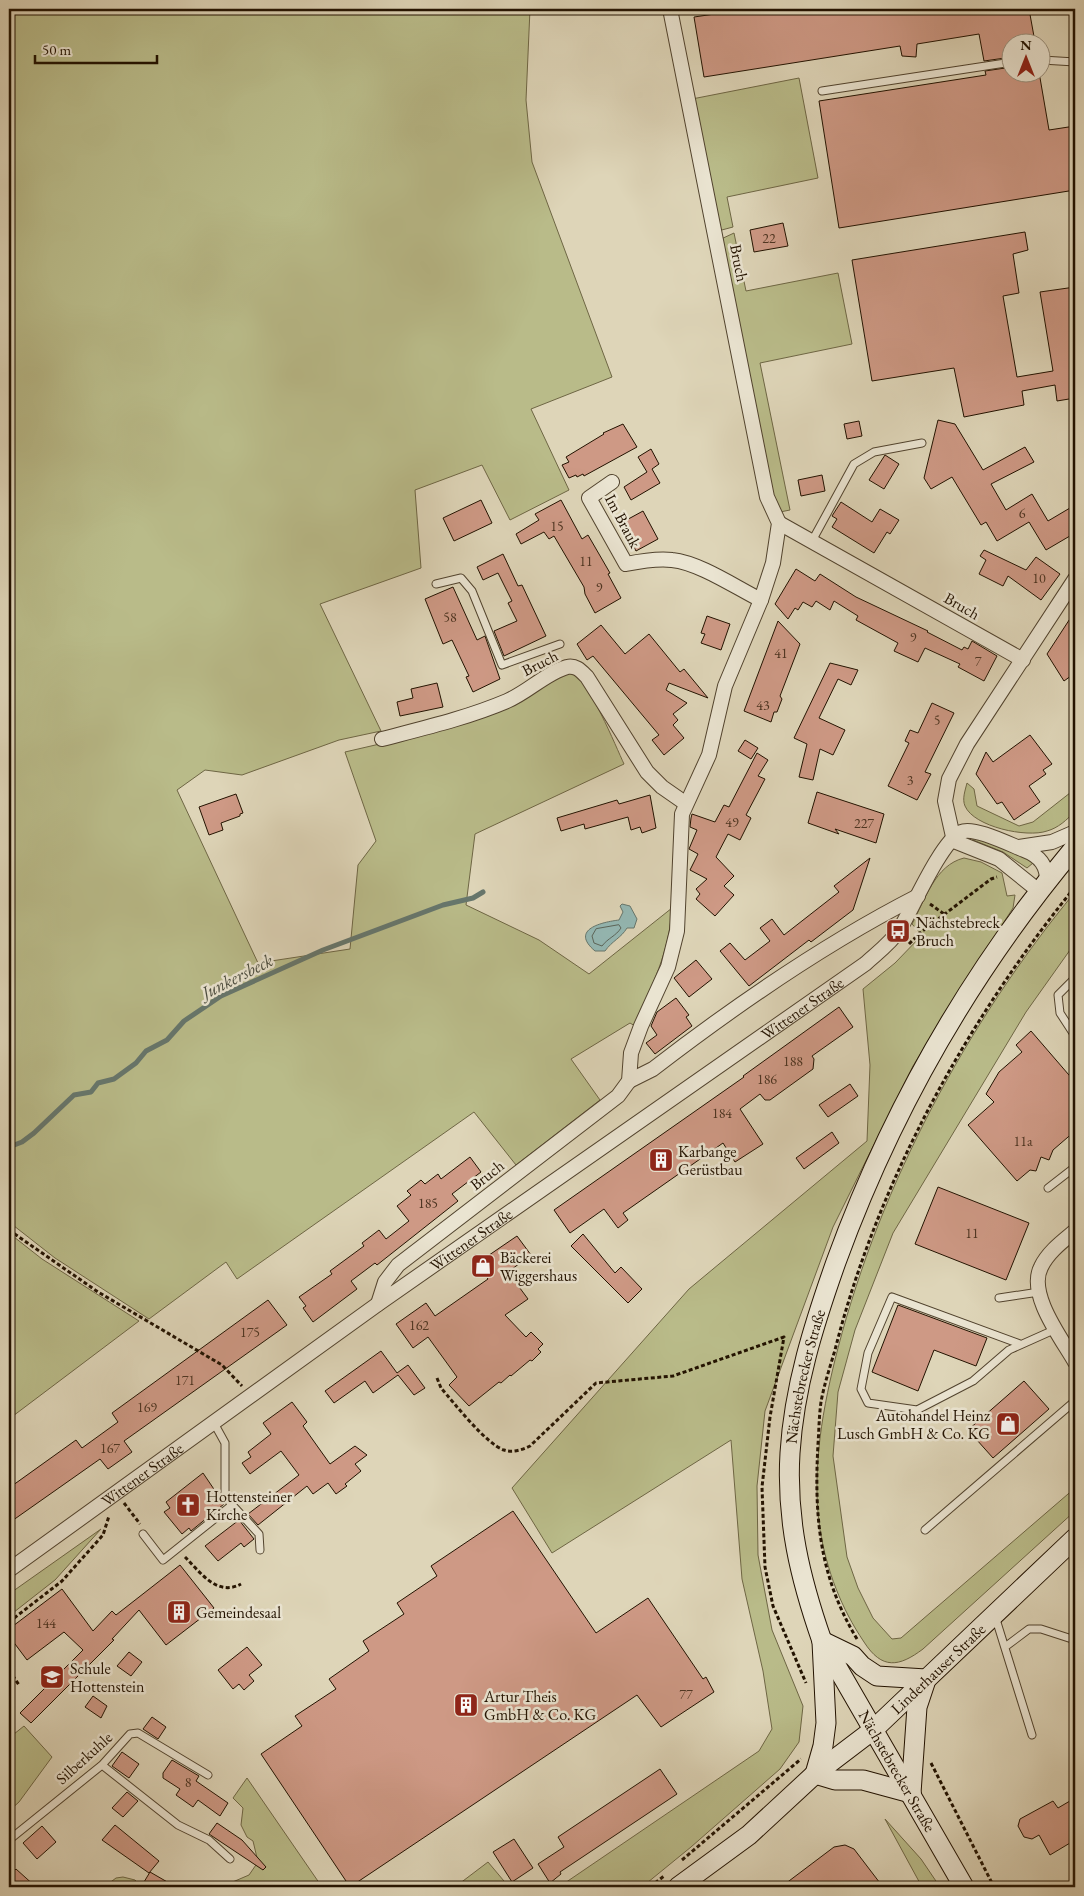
<svg xmlns="http://www.w3.org/2000/svg" width="1084" height="1896" font-family="'EB Garamond',serif">
<rect width="100%" height="100%" fill="#ded5b8"/>
<filter id="stains"><feTurbulence type="fractalNoise" baseFrequency=".004" numOctaves="4"/><feColorMatrix values="0 0 0 0 .2 0 0 0 0 .09 0 0 0 0 .02 0 0 0 .5 -.17"/></filter>
<radialGradient id="worn" r=".72"><stop offset=".6" stop-color="#630" stop-opacity="0"/><stop offset="1" stop-color="#630" stop-opacity=".3"/></radialGradient>
<path fill="#b9bb89" stroke="#6e6644" d="M9 9H530L526 100 532 162 612 377 531 409 569 490 510 520 482 465 415 490 421 568 320 604 381 731 339 740 242 775 205 770 177 790 258 963 350 949 358 865 376 841 345 752 384 743 551 681C557 678 566 671 572 673 588 678 616 747 624 764L475 834 466 905 539 940 589 974 672 908C669 955 652 983 635 1026L630 1023 571 1059 600 1100 516 1165 474 1112 237 1279 226 1262 149 1319 55 1258 9 1222Z
M799 78 818 178 727 197 733 227 718 231 692 99Z
M734 233 746 291 838 273 852 344 760 363 790 510 780 512 776 510 719 240Z
M967 783 974 789 977 806 1019 826 1033 822 1075 789V811C1067 820 1058 828 1047 831 1027 838 974 827 965 806 962 799 965 791 967 783Z
M972 835 1029 859 1033 863 1027 868 1003 852 973 840Z
M964 858 981 862 1002 873 1007 896 1015 895 1013 908 950 1005 913 1066 833 1227 765 1411 757 1486 758 1555 772 1630 803 1706 799 1742 780 1769 691 1847 642 1887H559L759 1751 772 1729 763 1671 742 1579 731 1440 552 1553 512 1488 689 1289 867 1141 870 1065 863 989 895 963 922 935 912 924C925 900 935 865 964 858Z
M1075 892V943L1026 1012 893 1233 855 1330 838 1392 833 1456 847 1557 858 1588 873 1618 892 1639 901 1638 1075 1488V1511L923 1649C899 1667 882 1670 864 1642 841 1608 827 1571 820 1530 811 1470 823 1406 838 1348 881 1183 967 1023 1075 892Z
M9 1233 42 1259 139 1321 9 1419Z
M101 1529 55 1580 9 1616V1594Z
M24 1726 52 1757 19 1802 9 1811V1738Z
M247 1778 322 1887H221L249 1875 258 1862 253 1841 247 1837 241 1825 243 1808 233 1798Z
M885 1819 921 1859 940 1887H922Z
M488 1862 509 1887H455Z
M123 1877 135 1880 142 1887H104L116 1878Z"/>
<path fill="#94b8b4" stroke="#66766c" d="M622 904 630 906 637 919 634 928H627C621 938 612 941 605 951H595C569 929 603 922 619 920L623 912 620 906Z"/>
<g fill="none" stroke-linecap="round" stroke-linejoin="round">
<path stroke="#5b655a" stroke-width="1" d="M619 925 621 928C616 936 608 938 602 946L594 943 592 936 596 929Z"/>
<path stroke="#66766c" stroke-width="5" d="M9 1147 22 1142 34 1133 74 1095 91 1092 98 1083 114 1079 136 1063 146 1051 167 1040 184 1021 221 996 323 950 443 905 473 898 483 892"/>
</g>
<path fill="#ce9985" stroke="#221200" d="M749 9H1029L1035 42H1012V57L984 61 979 34 917 44 916 57 902 56 900 46 704 77 694 17Z
M1012 67V72H1039L1049 130 1075 126V190L839 228 819 101 986 75 985 71Z
M783 223 788 246 754 252 750 230Z
M1025 232 1028 250 1013 254 1019 293 1003 296 1017 377 1053 371 1040 292 1075 287V398L1057 401 1055 385 1022 391 1024 405 964 417 954 368 872 381 852 260Z
M938 420 955 424 983 470 1025 447 1034 462 991 484 1006 510 1032 494 1048 521 1075 505V533L1046 550 1029 522 997 541 986 522 981 525 952 477 931 489 924 478Z
M859 421 862 436 847 439 844 424Z
M623 424 637 447 584 476 583 474 577 477 576 475 569 478 562 465 569 462 566 457 604 434 603 433Z
M651 449 659 464 652 469 660 483 631 500 624 487 647 472 638 457Z
M885 455 899 464 884 489 869 480Z
M822 475 825 491 801 496 798 480Z
M481 500 492 523 454 541 443 518Z
M561 500 582 539 588 535 610 573 608 574 621 598 595 613 585 594 584 587 554 536 549 539 544 532 521 544 516 534 539 520 535 514Z
M841 502 872 522 880 509 899 520 890 534 887 532 874 553 832 527 837 519 832 516Z
M643 511 658 539 636 551 621 523Z
M984 550 1026 570 1036 557 1060 574 1041 600 1008 576 1003 586 979 574 986 560 980 556Z
M503 554 518 586 522 585 546 636 504 656 494 631 517 621 508 603 512 601 498 573 483 580 477 567Z
M796 569 815 581 820 574 856 597 928 631 927 632 962 650 964 647 968 649 972 641 997 656 984 681 958 667 960 664 925 648 918 662 894 651 898 643 856 620 858 616 834 601 830 610 816 601 812 607 803 602 798 610 795 608 788 619 775 604Z
M453 587 477 640 485 636 500 679 473 692 466 677 469 676 452 640 443 644 425 599Z
M1075 611V673L1064 681 1047 654Z
M707 616 730 624 721 650 701 643 705 634 701 633Z
M778 621 800 644 780 696 782 699 777 712H774L771 722 744 711Z
M601 625 625 654 649 634 680 672 684 669 708 698 669 683 666 690 687 703 673 714 678 720 673 725 684 738 664 755 652 740 659 735 593 656 587 660 577 644Z
M830 663 858 670 851 685 838 679 819 718 845 730 833 755 820 749 813 780 799 777 807 744 794 738Z
M437 683 443 707 400 716 397 702 413 698 411 689Z
M932 703 954 713 925 772 931 774 917 800 888 786 909 743 905 741 910 730 918 733Z
M1030 735 1052 764 1043 770 1046 774 1029 786 1040 802 1014 820 1002 802 997 804 976 774 986 752 993 762Z
M745 740 758 748 751 759 738 751Z
M757 753 768 760 758 776 765 779 746 815 751 818 740 840 728 834 716 857 734 876 724 886 734 895 715 916 696 899 700 894 696 889 707 879 690 870 698 854 689 849 697 830 690 827 691 818 692 814 715 822 724 805 729 807Z
M817 792 884 814 876 843 835 829 839 834 808 823Z
M236 794 243 813 240 814V816L221 823 223 830 209 835 199 807Z
M650 795 656 828 642 833 640 827 631 830 628 817 585 829 584 824 561 831 557 818 617 800 619 804Z
M870 858 853 910 811 942 809 940 749 986 720 951 730 943 745 960 770 941 760 928 772 919 784 935 839 892 834 886Z
M696 960 712 979 689 997 674 978Z
M676 998 689 1015 686 1017 692 1026 655 1054 646 1043 657 1035 651 1026 657 1012Z
M839 1007 853 1027 812 1056 814 1059 813 1069 770 1100H765L760 1094 740 1109 763 1144 735 1162 723 1143 623 1213 628 1220 618 1228 604 1209 570 1233 554 1210 744 1077 743 1076Z
M1031 1031 1075 1082V1131L1053 1150 1049 1160 1041 1157 1036 1171 1030 1170 1017 1181 968 1125 994 1102 986 1094 999 1072 1022 1052 1016 1045Z
M850 1084 858 1096 828 1117 819 1105Z
M832 1132 839 1143 804 1169 796 1158Z
M470 1157 481 1172 452 1194 458 1201 377 1265 375 1263 351 1281 357 1289 313 1322 303 1308 306 1306 299 1297 332 1274 330 1271 364 1246 362 1243 379 1230 386 1239 409 1221 397 1206 411 1195 407 1191 421 1180 425 1184 438 1174 441 1179Z
M938 1187 1029 1223 1006 1280 915 1244Z
M583 1234 615 1273 621 1267 642 1289 628 1303 571 1246Z
M517 1236 531 1255 508 1272 528 1299 505 1315 526 1337 531 1332 543 1344 538 1349 541 1352 532 1361 530 1360 511 1376 510 1375 501 1383 499 1382 469 1406 449 1385 457 1377 428 1337 413 1348 396 1324 426 1303 435 1316 488 1279 476 1264Z
M268 1300 287 1325 124 1441 132 1452 108 1469 100 1459 9 1523V1488L76 1440 82 1448 118 1422 112 1413Z
M898 1305 987 1338 976 1366 934 1350 918 1391 872 1372Z
M381 1351 397 1373 408 1365 425 1388 414 1395 398 1375 373 1393 365 1381 334 1403 325 1391Z
M1024 1381 1049 1409 993 1458 968 1430Z
M292 1402 307 1422 303 1426 330 1464 355 1446 367 1455 355 1464 361 1471 345 1484 347 1486 336 1494 328 1483 313 1494 307 1486 258 1525 248 1514 299 1475 281 1451 250 1474 242 1463 251 1457 248 1452 271 1434 263 1423Z
M203 1473 224 1504 191 1531 189 1528 182 1534 164 1512 170 1508 166 1502Z
M513 1511 596 1633 648 1598 703 1679 706 1677 714 1692 661 1727 637 1695 350 1887 261 1754 302 1726 295 1716 336 1689 329 1679 369 1651 363 1641 404 1614 397 1603 437 1576 431 1566Z
M239 1520 254 1539 244 1547 241 1543 218 1561 205 1546Z
M180 1565 214 1608 166 1645 139 1610 112 1639 114 1640 31 1723 20 1713 83 1650 64 1632 27 1660 9 1636V1629L62 1589 93 1631 112 1611 116 1615Z
M247 1647 262 1665 249 1675 254 1681 244 1690 239 1684 233 1689 218 1670Z
M129 1652 142 1662 131 1676 117 1666Z
M93 1696 107 1706 101 1718 85 1707Z
M152 1717 166 1727 158 1739 143 1729Z
M122 1752 139 1764 129 1778 112 1766Z
M172 1760 199 1776 196 1781 228 1803 220 1816 198 1800 193 1807 176 1795 180 1789 163 1778V1773Z
M660 1769 677 1794 560 1872 561 1874 550 1883 538 1864 564 1847 558 1837Z
M127 1792 138 1801 123 1817 112 1808Z
M1075 1798V1840L1050 1855 1039 1835 1032 1839 1024 1837 1018 1826 1020 1819 1053 1801 1058 1808Z
M217 1823 242 1840 266 1867 263 1870 209 1834Z
M115 1825 159 1861 149 1873 102 1840Z
M42 1826 56 1842 37 1859 23 1843Z
M514 1839 533 1868 512 1882 493 1852Z
M845 1845 854 1849 883 1887H781L834 1847Z
M16 1869 36 1887H16L9 1880V1876Z
M150 1872 176 1887H141Z"/>
<g fill="none" stroke-linecap="round" stroke-linejoin="round">
<defs>
<path id="lane" d="M1042 60 1075 62
M822 91 1012 62
M812 541 854 464 874 452 922 443
M436 584 461 578 472 591 502 665 560 644
M1075 978 1058 995 1060 1013 1075 1036
M1048 1188 1075 1167
M999 1298 1039 1292
M1020 1344 892 1297 868 1353 861 1389 868 1403 917 1410 973 1381 1009 1350 1056 1329
M214 1423 225 1443V1497L259 1534 260 1550
M925 1530 1075 1401
M143 1534 163 1560 232 1505
M995 1616 1032 1735
M1005 1647 1029 1629H1041L1075 1640
M102 1765 178 1825 209 1840 230 1859
M9 1840 102 1765 130 1734 138 1733 208 1775"/>
<g id="street">
<path d="M612 482 589 498 626 564C641 561 657 558 672 560 700 563 735 587 761 600"/>
<path d="M779 523 1023 660"/>
<path d="M382 739C424 728 467 718 507 701 528 692 546 673 567 667 576 665 581 671 587 677L647 772 662 787 685 803"/>
<path d="M954 841 945 801 949 779 967 744 1075 579"/>
<path d="M954 841 999 859 1040 892"/>
<path d="M1019 847 1052 842 1075 832"/>
<path d="M629 1081 653 1069C736 1005 824 944 918 896"/>
<path d="M1075 1231C1063 1241 1048 1252 1041 1267 1027 1294 1062 1339 1075 1362"/>
<path d="M378 1304 385 1282 398 1265 618 1096 629 1081 631 1053 641 1026 668 967 677 931 682 814 709 755 725 686 761 600 773 563 779 523 767 497 670 9"/>
<path id="s1" d="M9 1570 378 1304 865 964C877 953 891 943 900 929 913 907 941 842 961 832 974 826 1011 845 1024 850 1040 856 1048 866 1047 884"/>
</g>
<g id="secondary">
<path d="M822 1641 853 1656 862 1666 877 1676 926 1679"/>
<path d="M815 1774 823 1746 826 1723 822 1642"/>
<path d="M815 1774 835 1780H863L911 1793"/>
<path d="M911 1793 917 1707 925 1683"/>
<path id="s2" d="M678 1887 749 1835 815 1774 873 1730 1075 1538"/>
<path id="s3" d="M964 1887 822 1641C800 1578 786 1520 790 1453 794 1387 814 1324 836 1262 891 1111 972 970 1075 847"/>
</g>
</defs>
<use href="#lane" stroke="#51432e" stroke-width="9"/>
<use href="#street" stroke="#51432e" stroke-width="16"/>
<use href="#secondary" stroke="#221200" stroke-width="21"/>
<path stroke="#221200" stroke-width="3" stroke-dasharray="4 2.5" stroke-linecap="butt" d="M930 904 944 914
M909 944 921 932 991 879 997 877
M9 1230 98 1292 222 1365 242 1386
M437 1378 441 1388C455 1404 486 1444 504 1450 512 1453 522 1450 530 1446L596 1383 673 1376 784 1337 770 1417 762 1487 765 1567 773 1606 806 1683
M124 1503 140 1524
M185 1557C200 1572 217 1597 241 1584
M9 1622 62 1581 103 1535 109 1516
M857 1639C819 1576 814 1516 818 1444 819 1430 819 1416 821 1402 824 1385 830 1367 835 1350 877 1183 967 1020 1075 887
M9 1670 19 1685
M931 1763 994 1887
M682 1860 801 1759
M650 1887 664 1876"/>
<use href="#lane" stroke="#eae4d1" stroke-width="7"/>
<use href="#street" stroke="#eae4d1" stroke-width="14"/>
<use href="#secondary" stroke="#eae4d1" stroke-width="19"/>
</g>
<defs>
<symbol id="bus-square" viewBox="-11 -11 22 22"><rect x="-9" y="-9" width="18" height="18" rx="4" fill="#8f2418" stroke="#eae4d1"/><path d="M-5-6H5V4H4V6H2V4H-2V6H-4V4H-5ZM-3.5-4V0h7V-4ZM-3.5 1.2v1.5H-2V1.2ZM2 1.2v1.5H3.5V1.2Z" fill="#fff"/></symbol>
<symbol id="building-square" viewBox="-11 -11 22 22"><rect x="-9" y="-9" width="18" height="18" rx="4" fill="#8f2418" stroke="#eae4d1"/><path d="M-4-6H4V6H1V3H-1V6H-4ZM-2.5-4.3h1.7v1.8h-1.7ZM.8-4.3h1.7v1.8H.8ZM-2.5-1h1.7V.8h-1.7ZM.8-1h1.7V.8H.8Z" fill="#fff"/></symbol>
<symbol id="shop-square" viewBox="-11 -11 22 22"><rect x="-9" y="-9" width="18" height="18" rx="4" fill="#8f2418" stroke="#eae4d1"/><path d="M-5-2.5h2.3a2.7 3.5 0 0 1 5.4 0H5L5.5 6h-11ZM-1.5-2.5h3a1.5 2.3 0 0 0-3 0Z" fill="#fff"/></symbol>
<symbol id="church-square" viewBox="-11 -11 22 22"><rect x="-9" y="-9" width="18" height="18" rx="4" fill="#8f2418" stroke="#eae4d1"/><path d="M-1.2-6h2.4v3.5h3.3v2.4h-3.3V6h-2.4V-.1h-3.3v-2.4h3.3Z" fill="#fff"/></symbol>
<symbol id="school-square" viewBox="-11 -11 22 22"><rect x="-9" y="-9" width="18" height="18" rx="4" fill="#8f2418" stroke="#eae4d1"/><path d="M0-5L7-2L0 1L-7-2ZM-4 1L0 2.5L4 1V4Q0 6-4 4Z" fill="#fff"/></symbol>
</defs>
<g fill-rule="evenodd">
<use href="#bus-square" x="884" y="917" width="28" height="28"/>
<use href="#building-square" x="647" y="1146" width="28" height="28"/>
<use href="#shop-square" x="469" y="1252" width="28" height="28"/>
<use href="#shop-square" x="994" y="1410" width="28" height="28"/>
<use href="#church-square" x="174" y="1491" width="28" height="28"/>
<use href="#building-square" x="165" y="1598" width="28" height="28"/>
<use href="#school-square" x="38" y="1663" width="28" height="28"/>
<use href="#building-square" x="452" y="1691" width="28" height="28"/>
</g>
<g text-anchor="middle" dominant-baseline="central" stroke-width="5" stroke-linejoin="round" paint-order="stroke">
<g font-size="14" fill="#4d3421">
<text x="769" y="238">22</text>
<text x="1022" y="513">6</text>
<text x="557" y="526">15</text>
<text x="586" y="561">11</text>
<text x="1039" y="578">10</text>
<text x="599" y="587">9</text>
<text x="450" y="617">58</text>
<text x="913" y="637">9</text>
<text x="781" y="653">41</text>
<text x="978" y="661">7</text>
<text x="763" y="705">43</text>
<text x="937" y="720">5</text>
<text x="910" y="780">3</text>
<text x="732" y="822">49</text>
<text x="864" y="823">227</text>
<text x="793" y="1061">188</text>
<text x="767" y="1079">186</text>
<text x="722" y="1113">184</text>
<text x="1023" y="1141">11a</text>
<text x="428" y="1203">185</text>
<text x="972" y="1233">11</text>
<text x="419" y="1325">162</text>
<text x="250" y="1332">175</text>
<text x="185" y="1380">171</text>
<text x="147" y="1407">169</text>
<text x="110" y="1448">167</text>
<text x="46" y="1623">144</text>
<text x="686" y="1694">77</text>
<text x="188" y="1782">8</text>
</g>
<g font-size="16" fill="#221200" stroke="#eae4d1">
<text transform="translate(739 263) rotate(79)">Bruch</text>
<text transform="translate(623 521) rotate(62)">Im Brauk</text>
<text transform="translate(962 606) rotate(30)">Bruch</text>
<text transform="translate(540 663) rotate(-27)">Bruch</text>
<text stroke="none"><textPath href="#s1" startOffset="972">Wittener Straße</textPath></text>
<text transform="translate(487 1175) rotate(-38)">Bruch</text>
<text stroke="none"><textPath href="#s1" startOffset="568">Wittener Straße</textPath></text>
<text stroke="none"><textPath href="#s3" startOffset="554">Nächstebrecker Straße</textPath></text>
<text stroke="none"><textPath href="#s1" startOffset="164">Wittener Straße</textPath></text>
<text stroke="none"><textPath href="#s2" startOffset="340">Linderhauser Straße</textPath></text>
<text transform="translate(84 1758) rotate(-42)">Silberkuhle</text>
<text transform="translate(897 1771) rotate(60)">Nächstebrecker Straße</text>
</g>
<g font-size="16" fill="#221200" stroke="#eae4d1" text-anchor="start">
<text x="916" y="922">Nächstebreck<tspan x="916" dy="18">Bruch</tspan></text>
<text x="678" y="1151">Karbange<tspan x="678" dy="18">Gerüstbau</tspan></text>
<text x="500" y="1257">Bäckerei<tspan x="500" dy="18">Wiggershaus</tspan></text>
<text x="990" y="1415" text-anchor="end">Autohandel Heinz<tspan x="990" dy="18">Lusch GmbH &amp; Co. KG</tspan></text>
<text x="206" y="1496">Hottensteiner<tspan x="206" dy="18">Kirche</tspan></text>
<text x="196" y="1612">Gemeindesaal</text>
<text x="70" y="1668">Schule<tspan x="70" dy="18">Hottenstein</tspan></text>
<text x="484" y="1696">Artur Theis<tspan x="484" dy="18">GmbH &amp; Co. KG</tspan></text>
</g>
<g font-size="18" font-style="italic" fill="#4a4c3f" stroke="#eae4d1">
<text transform="translate(237 976) rotate(-27)">Junkersbeck</text>
</g>
</g>
<rect width="1084" height="1896" fill="none" stroke="#ded5b8" stroke-width="30"/>
<rect x="10" y="10" width="1064" height="1876" fill="none" stroke="#221200" stroke-width="2.5"/>
<rect x="15" y="15" width="1054" height="1866" fill="none" stroke="#221200"/>
<g transform="translate(1026 58)"><circle r="24" fill="#eae4d1" stroke="#9a907d"/>
<path d="M0-4L9 19L0 12L-9 19Z" fill="#8f2418"/>
<text y="-8" font-size="14" font-weight="bold" text-anchor="middle" fill="#221200">N</text>
</g>
<path d="M35 55v8h122v-8" fill="none" stroke="#221200" stroke-width="2.5"/>
<text x="42" y="55" font-size="15" fill="#221200" stroke="#eae4d1" stroke-width="4" paint-order="stroke">50 m</text>
<rect width="100%" height="100%" filter="url(#stains)"/>
<rect width="100%" height="100%" fill="url(#worn)"/>
</svg>
